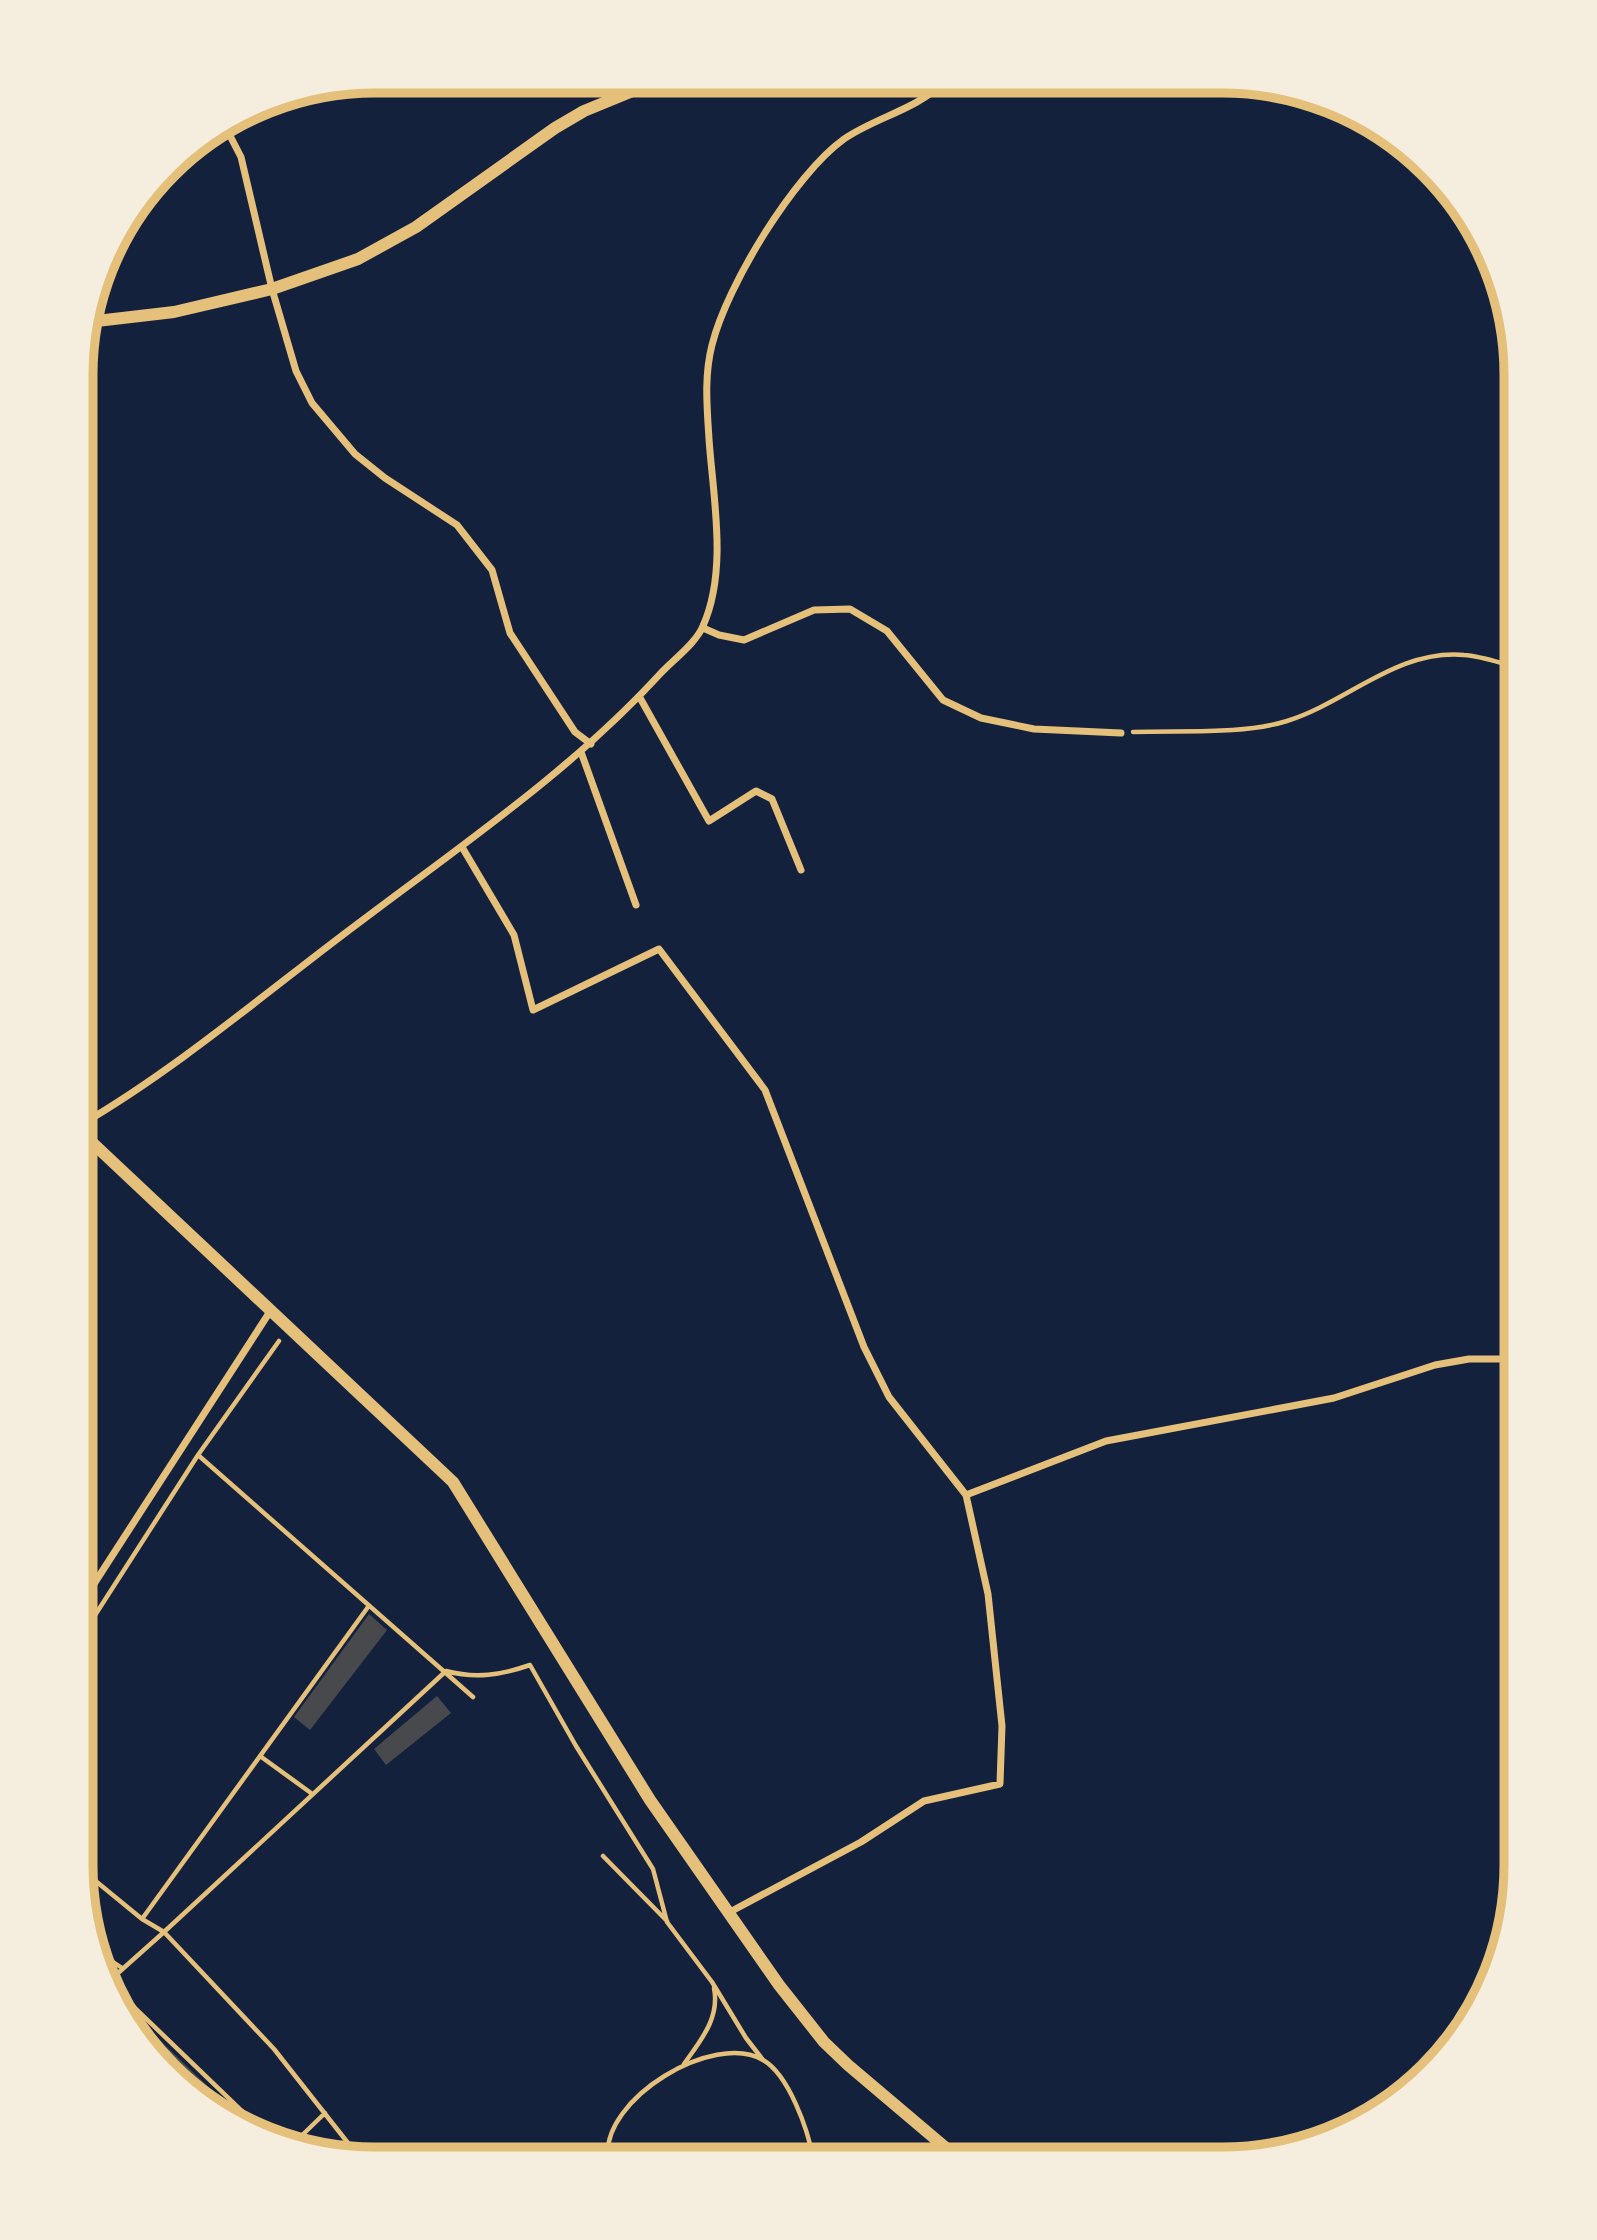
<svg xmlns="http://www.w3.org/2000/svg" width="1597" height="2240" font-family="'Exo 2',sans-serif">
<rect width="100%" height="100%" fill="#14213d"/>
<path fill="#48494c" d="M369 1614 387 1630 310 1730 294 1717Z
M437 1696 451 1713 386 1765 374 1749Z
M113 1995 255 2132H254L196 2099Z"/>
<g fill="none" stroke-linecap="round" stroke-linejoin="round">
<path stroke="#e5c07b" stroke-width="4.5" d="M1133 732C1180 730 1242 735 1287 721 1348 702 1397 649 1464 655 1481 656 1500 663 1516 667
M198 1455 473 1697
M81 1637 198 1455 279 1341
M260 1756 311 1793
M603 1856 667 1921
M81 1869 142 1919 164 1932 108 1982 272 2140
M92 1916 97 1922V1935
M142 1919 368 1607
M101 1954 122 1968
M684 2064C701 2040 720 2018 714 1988
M292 2145 325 2113
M359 2157 274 2049 164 1932 446 1671C476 1679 501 1675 530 1665L576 1746 653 1869 667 1922 712 1982 746 2038 763 2060
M608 2158C601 2099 714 2031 763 2060 789 2075 808 2130 813 2158"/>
<path stroke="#e5c07b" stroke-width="7" d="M226 128 241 157 272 289 296 371 312 403 355 454 385 478 457 525 492 570 510 633 575 732 591 744
M83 614 84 613
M703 628 719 635 744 640 814 610 850 609 887 631 943 700 981 718 1034 729 1121 733
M639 696 709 821 756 791 772 799 801 870
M581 752 636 905
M462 847 514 935 533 1010 659 949 765 1090 864 1347 889 1397 966 1495 988 1594 1002 1726 1000 1784 924 1801 861 1842 728 1913
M82 1124C181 1066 271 988 364 919 466 842 573 769 660 674 673 660 696 643 703 626 728 570 713 497 709 439 707 407 704 376 712 345 727 285 794 175 844 139 876 117 916 110 944 82
M966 1495 1106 1441 1334 1398 1435 1365 1469 1359H1516
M81 1604 271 1310"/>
<path stroke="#e5c07b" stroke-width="12" d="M1179 83 1295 92
M88 322 174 312 272 289 358 259 416 227 555 128 584 111 657 81
M82 1133 453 1482 650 1800 779 1985 824 2042 848 2065 959 2159"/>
</g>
<path d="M0 0H1597V2240H0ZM375 93H1222A282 282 0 0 1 1504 375V1865A282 282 0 0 1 1222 2147H375A282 282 0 0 1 93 1865V375A282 282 0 0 1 375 93Z" fill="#f5edde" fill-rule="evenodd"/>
<path fill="none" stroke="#e5c07b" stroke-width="9" d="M375 93H1222A282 282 0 0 1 1504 375V1865A282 282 0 0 1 1222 2147H375A282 282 0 0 1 93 1865V375A282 282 0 0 1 375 93Z"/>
</svg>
